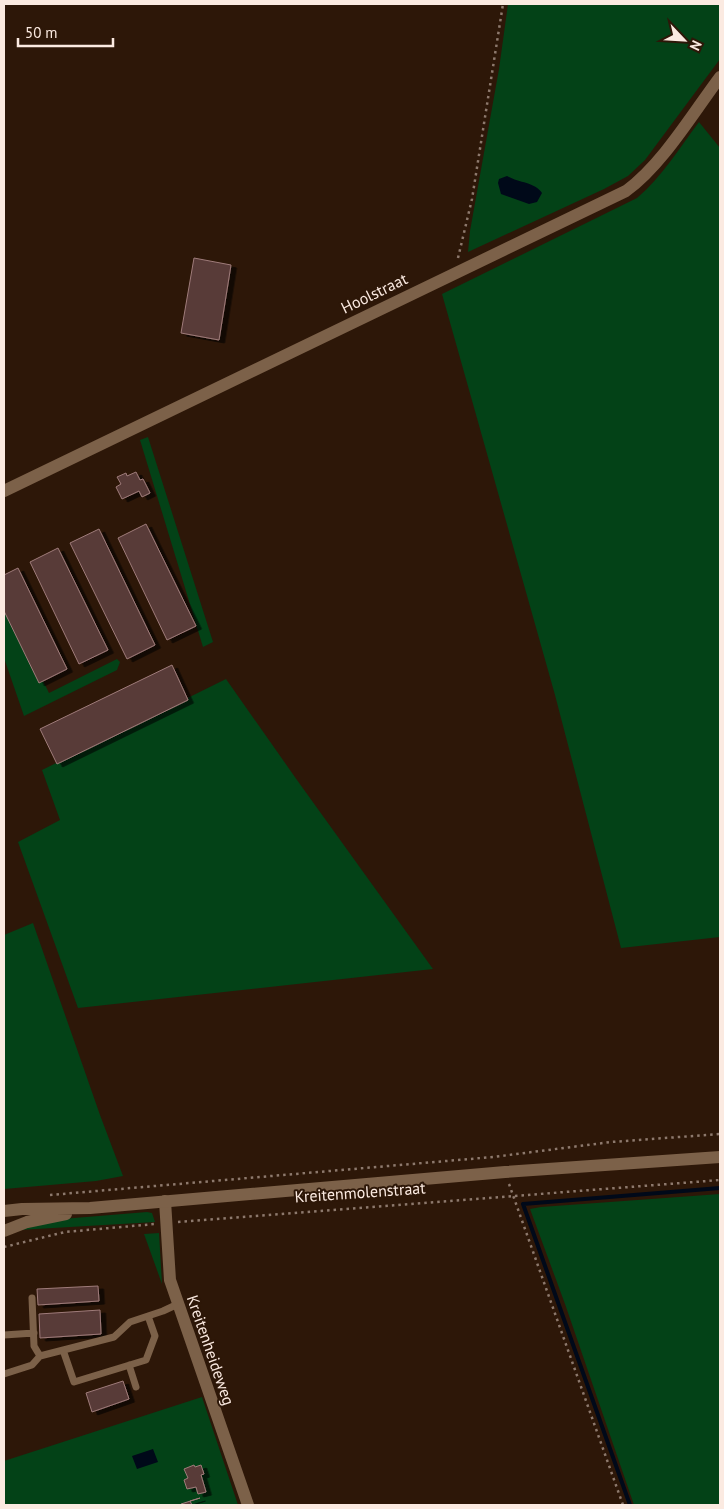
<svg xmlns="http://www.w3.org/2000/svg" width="724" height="1509" font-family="'PT Sans',sans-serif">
<defs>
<filter id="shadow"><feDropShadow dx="5.5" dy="3" stdDeviation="0" flood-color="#0009"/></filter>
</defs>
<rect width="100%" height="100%" fill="#2d1708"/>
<path fill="#034217" d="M508 4H720V59L645 160 628 176 604 189 468 252 470 231 499 69Z
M699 122 720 148V937L621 948 555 695 442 294 637 198C662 177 680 147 699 122Z
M148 437 213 642 203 647 140 440Z
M4 601 49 693 117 659 120 662 117 670 24 716 4 658Z
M226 679 297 780 433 969 78 1008 18 842 60 820 42 770Z
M33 923 100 1115 123 1176 96 1181 4 1189V935Z
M720 1194V1505H634L565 1304 530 1209 541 1207Z
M147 1212 152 1213 155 1222 19 1230 62 1219Z
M159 1233 162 1284 144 1234Z
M202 1397 238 1505H4V1461Z"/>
<path fill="#000919" d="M507 176C518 183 535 182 542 193L537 202 529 204 501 194 498 183 499 179Z
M153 1449 158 1462 137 1469 132 1456Z"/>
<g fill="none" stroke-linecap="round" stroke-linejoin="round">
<path stroke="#000919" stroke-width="4" d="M630 1505 523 1204 720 1188"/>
</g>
<path fill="#583a39" stroke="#9f7c7a" filter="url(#shadow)" d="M194 258 231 265 219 340 181 333Z
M136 472 140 480 143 479 150 493 142 497 139 491 122 499 116 487 121 484 117 477 126 473 127 476Z
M146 524 196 626 167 640 118 538Z
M99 529 155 645 127 659 70 543Z
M58 548 108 650 79 664 30 562Z
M18 568 67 669 39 683 4 611V575Z
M172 665 188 700 57 764 40 729Z
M98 1286 99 1301 38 1305 37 1289Z
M100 1310 101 1334 40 1338 39 1314Z
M123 1381 129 1399 92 1412 86 1393Z
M194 1465 195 1467 201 1465 204 1474 201 1475 206 1492 198 1494 196 1487 187 1489 184 1480 188 1478 184 1469Z
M200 1498 190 1501 192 1505H182L181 1504Z"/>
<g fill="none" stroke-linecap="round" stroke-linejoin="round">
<path stroke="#8d796d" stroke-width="2.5" stroke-dasharray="2.5 4" stroke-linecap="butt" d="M458 258 472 199 503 4
M509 1184 623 1505
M50 1195 493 1157 611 1142 720 1134
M178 1222 720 1180
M4 1247 65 1232 155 1224"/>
<path stroke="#7c6149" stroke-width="7" d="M32 1298 34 1346 40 1356
M4 1335 34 1333
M63 1350 74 1382 146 1360 155 1336 148 1316
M129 1365 136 1387
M4 1374 32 1365 40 1356 114 1337 130 1322 163 1311 178 1304"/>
<path stroke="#7c6149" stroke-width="12" d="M4 491 626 191C662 165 693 113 720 77
M165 1201 170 1280 248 1505"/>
<path stroke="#7c6149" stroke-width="12" d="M4 1211 22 1209 90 1208 505 1172 720 1157
M4 1231 27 1222 66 1214"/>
</g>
<g text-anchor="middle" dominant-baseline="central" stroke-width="4" stroke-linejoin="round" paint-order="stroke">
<g font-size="16" fill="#fbeae1" stroke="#2d1708">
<text transform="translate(374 293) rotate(-26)">Hoolstraat</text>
<text transform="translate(360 1192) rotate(-4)">Kreitenmolenstraat</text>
<text transform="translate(211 1350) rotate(71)">Kreitenheideweg</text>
</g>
</g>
<rect width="724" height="1509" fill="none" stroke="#fbeae1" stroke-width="10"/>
<g transform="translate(684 40) rotate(115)" stroke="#2d1708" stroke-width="4" paint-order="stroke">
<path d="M0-4L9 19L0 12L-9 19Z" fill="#fbeae1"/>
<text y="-8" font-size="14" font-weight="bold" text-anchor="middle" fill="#fbeae1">N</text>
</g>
<path d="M18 38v8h95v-8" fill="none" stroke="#fbeae1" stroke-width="2.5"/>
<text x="25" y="38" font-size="15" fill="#fbeae1" stroke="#2d1708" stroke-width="4" paint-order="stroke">50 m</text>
</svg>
